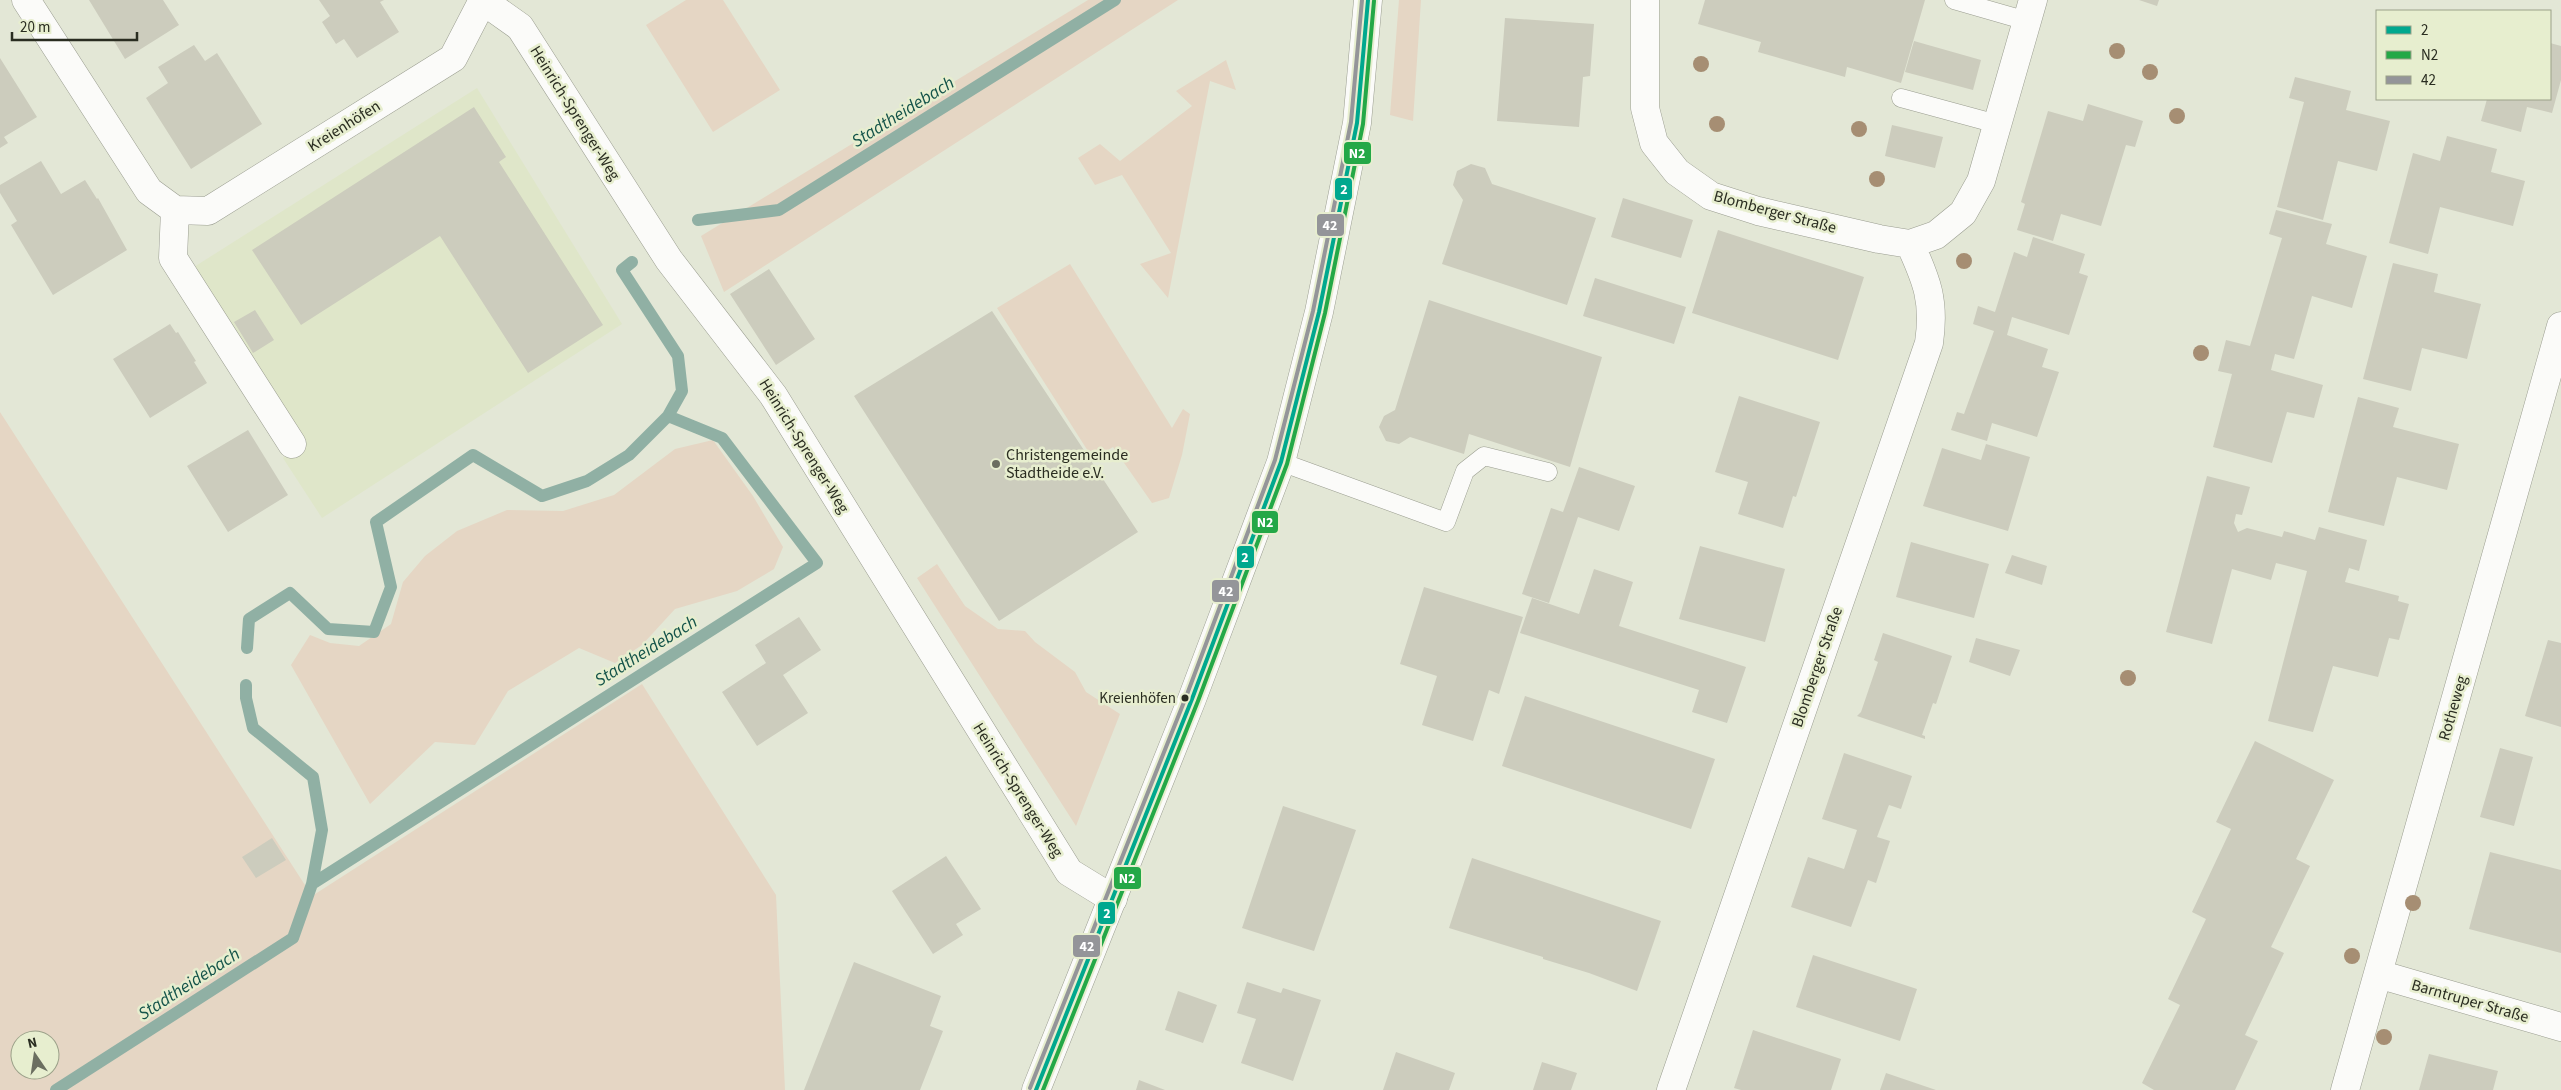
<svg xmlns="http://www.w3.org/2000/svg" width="2561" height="1090" font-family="'Source Sans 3',sans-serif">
<rect width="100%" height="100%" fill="#e3e7d6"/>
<path fill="#dfe6c9" d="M477 88 622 324 322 518 283 458 306 442 194 267Z"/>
<path fill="#e5d6c4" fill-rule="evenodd" d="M686 0H723L780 90 713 132 646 25Z
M1088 0H1178L724 292 701 236Z
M1399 0H1421L1413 121 1390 115Z
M1226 60 1236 90 1210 81 1168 298 1140 264 1171 253 1122 175 1095 185 1078 158 1100 144 1120 161 1192 106 1176 91Z
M1070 264 1172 428 1183 409 1190 414 1182 455 1169 498 1152 503 1113 447 1093 459 997 308Z
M0 412 312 896 642 684 776 895 785 1090H0ZM20 1040H50V1070H20Z
M713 440 753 496 783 547 774 569 737 591 675 609 642 645 615 663 579 648 508 691 475 745 435 742 370 804 291 665 310 635 330 643 359 646 391 624 403 582 425 556 457 531 507 510 563 511 614 495 675 449Z
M937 564 965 606 998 629 1025 631 1035 642 1075 672 1086 692 1120 714 1076 826 917 578Z"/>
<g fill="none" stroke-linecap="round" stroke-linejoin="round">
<path stroke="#90b0a4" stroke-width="12" d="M698 220 779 210 1115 0
M247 648 249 619 290 593 328 629 374 632 391 587 376 522 473 455 542 496 587 481 629 455 668 416 682 391 678 356 622 270 632 262
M246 685V698L253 728 313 777 322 830 312 884
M56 1090 293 938 312 884 817 563 722 438 668 416"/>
</g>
<path fill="#ccccbd" d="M89 0H163L179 25 125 59Z
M319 0H384L380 2 399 32 357 58 344 39 336 44 322 22 330 16Z
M1705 0H1925L1901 83 1847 67 1845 77 1758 52 1761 42 1698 24Z
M2139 0H2159L2157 6Z
M1505 18 1594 24 1590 76 1583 77 1579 127 1497 121Z
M1914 41 1981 60 1973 90 1905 72Z
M2550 43 2561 46V80L2552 113 2527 107 2521 132 2481 121 2487 99H2550Z
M194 45 205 61 217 53 262 124 191 169 146 98 168 83 158 67Z
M0 58 37 117 4 137 8 143 0 148Z
M2295 77 2351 91 2346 110 2390 121 2377 171 2338 161 2323 220 2277 207 2304 102 2289 98Z
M2088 104 2143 121 2135 147 2126 145 2101 226 2061 214 2053 241 2017 230 2025 204 2021 202 2048 111 2083 121Z
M474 107 506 157 499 162 603 325 528 373 440 236 301 325 252 250Z
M1892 125 1943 137 1935 168 1885 156Z
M2447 136 2497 149 2491 172 2525 181 2513 226 2440 207 2428 254 2389 243 2413 153 2440 161Z
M41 161 61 194 85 180 97 199 98 198 127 250 53 295 11 225 17 221 0 193V185Z
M1471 164 1485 168 1492 184 1596 218 1567 305 1442 264 1463 200 1453 185 1457 171Z
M1623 198 1693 220 1681 258 1611 237Z
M2276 210 2332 224 2326 244 2367 256 2352 308 2312 296 2294 359 2275 354 2271 370 2323 385 2314 418 2287 412 2272 463 2213 447 2232 374 2218 371 2226 340 2250 346 2282 238 2269 234Z
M1718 230 1864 277 1838 360 1692 313Z
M2033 237 2085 254 2079 273 2088 276 2069 335 2012 317 2007 335 2048 349 2042 367 2059 372 2037 437 1992 423 1987 441 1951 430 1957 412 1964 414 1994 331 1973 324 1978 306 1995 312 2014 252 2027 257Z
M2393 263 2438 274 2434 292 2481 304 2467 359 2422 348 2411 391 2363 379Z
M769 269 815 339 776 365 730 294Z
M1595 278 1686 307 1674 344 1583 316Z
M1429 300 1602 357 1570 467 1469 434 1464 454 1410 437 1399 444 1386 441 1379 427 1384 416 1395 410Z
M255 310 274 340 253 353 234 322Z
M992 311 1138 532 999 621 854 396Z
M170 324 176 333 178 332 196 361 194 362 207 383 150 418 113 359Z
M1739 396 1820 422 1796 497 1793 496 1783 528 1738 514 1748 482 1715 472Z
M2358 397 2399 408 2393 427 2459 444 2447 490 2397 477 2384 526 2328 512Z
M248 430 288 495 228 532 187 466Z
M1986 444 2030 457 2008 531 1923 506 1942 448 1981 460Z
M1579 467 1635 486 1619 531 1578 517 1549 603 1522 594 1551 508 1563 512Z
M2207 476 2250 487 2242 515 2236 514 2234 523 2238 532 2247 528 2282 537 2284 531 2315 540 2319 527 2367 540 2359 571 2349 568 2345 582 2399 596 2398 601 2409 604 2399 640 2389 638 2378 677 2333 666 2313 732 2268 721 2307 571 2276 563 2271 580 2232 569 2212 644 2166 632Z
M1911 542 1989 564 1974 618 1896 597Z
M1700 546 1785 569 1765 642 1679 619Z
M2012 555 2047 566 2042 585 2005 573Z
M1594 569 1633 582 1619 626 1746 667 1727 723 1692 712 1699 690 1520 633 1532 598 1579 614Z
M1424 587 1523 617 1499 694 1489 690 1473 741 1422 725 1437 676 1400 664Z
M799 617 821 650 783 675 808 713 757 746 722 692 766 663 755 645Z
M1883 633 1952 656 1936 704 1933 703 1922 735 1925 736V739L1857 716 1861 712 1878 662 1874 660Z
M1976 638 2020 650 2010 676 1969 662Z
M2548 640 2561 643V727L2525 716Z
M1525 696 1715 759 1691 829 1502 766Z
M2255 741 2334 780 2296 859 2310 866 2271 947 2284 953 2245 1035 2258 1041 2235 1090H2154L2142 1083 2180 1005 2168 999 2206 919 2192 912 2231 829 2216 822Z
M2500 748 2533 757 2514 826 2480 817Z
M1844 753 1912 776 1901 809 1889 805 1877 837 1890 841 1876 883 1868 880 1851 927 1791 907 1808 857 1844 869 1857 830 1822 819Z
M1283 806 1356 830 1314 951 1242 928Z
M272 838 286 860 256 878 242 857Z
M2490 852 2561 870V953L2469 929Z
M946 856 981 909 956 924 963 935 933 954 892 891Z
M1472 858 1661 921 1637 991 1589 973 1543 959V957L1449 928Z
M1813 955 1917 989 1900 1041 1796 1007Z
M854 962 941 996 930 1026 943 1031 920 1090H804Z
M1247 982 1281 993 1283 988 1321 1000 1293 1081 1241 1063 1256 1019 1237 1013Z
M1178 991 1217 1005 1203 1043 1165 1030Z
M1753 1030 1841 1059 1831 1090H1741L1734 1088Z
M1396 1052 1455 1073 1449 1090H1383Z
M2429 1054 2498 1071 2493 1090H2419Z
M1542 1062 1577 1073 1571 1090H1533Z
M1886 1073 1936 1090H1880Z
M1139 1080 1165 1090H1136Z"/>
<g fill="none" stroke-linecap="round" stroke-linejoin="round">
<defs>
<path id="service" d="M1954 0 2027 21
M1901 98 1997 124
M1281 462 1446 522 1465 471 1484 456 1548 472"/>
<path id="minor" d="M26 0 149 191 175 210 208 211 453 58 483 0
M482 0 520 27 669 260 773 395 1069 872 1113 899
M1645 0V108L1654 143 1677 172 1711 196 1758 211 1879 239 1910 244 1936 235 1963 213 1981 181 2033 0
M175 210 173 258 292 444
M2378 974 2561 1027
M1671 1090 1929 343C1935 301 1927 281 1910 244
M2345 1090 2561 326"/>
<path id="tertiary" d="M1036 1090 1192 699 1281 462 1319 312 1357 123 1368 0"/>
</defs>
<use href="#service" stroke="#9a9d90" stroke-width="19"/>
<use href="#minor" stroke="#9a9d90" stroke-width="29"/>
<use href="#tertiary" stroke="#9a9d90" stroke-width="29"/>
<use href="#service" stroke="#fbfbf9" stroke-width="18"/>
<use href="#minor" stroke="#fbfbf9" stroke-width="28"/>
<use href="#tertiary" stroke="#fbfbf9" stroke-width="28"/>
<defs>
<path id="bus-1" d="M1036 1090 1192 699 1281 462 1319 312 1357 123 1368 0"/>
<path id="bus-2" d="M1043 1090 1198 701 1287 464 1325 313 1363 124 1374 1"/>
<path id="bus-3" d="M1030 1088 1186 697 1275 460 1313 311 1351 122 1362 0"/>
</defs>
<use href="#bus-1" stroke="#e7eecf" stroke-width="8"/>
<use href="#bus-2" stroke="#e7eecf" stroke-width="8"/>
<use href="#bus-3" stroke="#e7eecf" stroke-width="8"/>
<use href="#bus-1" stroke="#00a88e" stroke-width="4"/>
<use href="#bus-2" stroke="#24a847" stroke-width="4"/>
<use href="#bus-3" stroke="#949599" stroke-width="4"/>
</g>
<g fill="#a68e73">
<circle cx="2117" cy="51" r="8"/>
<circle cx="1701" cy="64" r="8"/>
<circle cx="2150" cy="72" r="8"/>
<circle cx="2177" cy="116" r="8"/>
<circle cx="1717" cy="124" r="8"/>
<circle cx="1859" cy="129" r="8"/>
<circle cx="1877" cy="179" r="8"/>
<circle cx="1964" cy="261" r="8"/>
<circle cx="2201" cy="353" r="8"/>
<circle cx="2128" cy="678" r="8"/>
<circle cx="2413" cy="903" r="8"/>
<circle cx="2352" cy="956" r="8"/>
<circle cx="2384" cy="1037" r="8"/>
</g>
<circle fill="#6b6e60" stroke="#e7eecf" stroke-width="2" cx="996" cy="464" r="5"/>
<circle fill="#2a2d21" stroke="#e7eecf" stroke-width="2" cx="1185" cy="698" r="4.5"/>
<g text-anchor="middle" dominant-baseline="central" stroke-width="5" stroke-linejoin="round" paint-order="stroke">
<g font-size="15" fill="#2a2d21" stroke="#e7eecf" text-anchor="end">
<text x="1176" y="698">Kreienhöfen</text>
</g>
<g font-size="16" fill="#2a2d21" stroke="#e7eecf">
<text transform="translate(575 113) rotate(58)">Heinrich-Sprenger-Weg</text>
<text transform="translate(344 126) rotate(-32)">Kreienhöfen</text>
<text transform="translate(1775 212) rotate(15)">Blomberger Straße</text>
<text transform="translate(804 446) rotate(58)">Heinrich-Sprenger-Weg</text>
<text transform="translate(1817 667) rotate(-71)">Blomberger Straße</text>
<text transform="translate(2453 708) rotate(-74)">Rotheweg</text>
<text transform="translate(1018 790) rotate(58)">Heinrich-Sprenger-Weg</text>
<text transform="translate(2470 1001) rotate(16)">Barntruper Straße</text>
</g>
<g font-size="16" fill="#2a2d21" stroke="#e7eecf" text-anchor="start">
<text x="1006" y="455">Christengemeinde<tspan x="1006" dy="18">Stadtheide e.V.</tspan></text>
</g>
<g font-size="18" font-style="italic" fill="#15544a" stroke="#e7eecf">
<text transform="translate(903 112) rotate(-32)">Stadtheidebach</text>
<text transform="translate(646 651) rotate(-32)">Stadtheidebach</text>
<text transform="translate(189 984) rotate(-33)">Stadtheidebach</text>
</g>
</g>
<g stroke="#e7eecf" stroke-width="2">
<rect x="1343" y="141" width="29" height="24" rx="5" fill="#24a847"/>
<rect x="1334" y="177" width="19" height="24" rx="5" fill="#00a88e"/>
<rect x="1316" y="213" width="29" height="24" rx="5" fill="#949599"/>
<rect x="1251" y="510" width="28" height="24" rx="5" fill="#24a847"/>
<rect x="1236" y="545" width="19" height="24" rx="5" fill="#00a88e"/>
<rect x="1211" y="579" width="29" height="24" rx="5" fill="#949599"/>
<rect x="1113" y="866" width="29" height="24" rx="5" fill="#24a847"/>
<rect x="1097" y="901" width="19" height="24" rx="5" fill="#00a88e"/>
<rect x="1072" y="934" width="29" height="24" rx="5" fill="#949599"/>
</g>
<g font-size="14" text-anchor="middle" font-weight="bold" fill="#fff">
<text x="1357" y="158">N2</text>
<text x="1344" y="194">2</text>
<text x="1330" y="230">42</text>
<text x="1265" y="527">N2</text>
<text x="1245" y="562">2</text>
<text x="1226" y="596">42</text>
<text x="1127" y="883">N2</text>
<text x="1107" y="918">2</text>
<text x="1087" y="951">42</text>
</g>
<rect x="2376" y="10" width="175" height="90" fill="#e7eecf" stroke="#9ba189"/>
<rect x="2386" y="26" width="25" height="8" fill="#00a88e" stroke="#9ba189"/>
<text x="2421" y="35" font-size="15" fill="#2a2d21">2</text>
<rect x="2386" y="51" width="25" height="8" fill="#24a847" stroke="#9ba189"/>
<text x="2421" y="60" font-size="15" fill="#2a2d21">N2</text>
<rect x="2386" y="76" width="25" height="8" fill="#949599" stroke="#9ba189"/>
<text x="2421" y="85" font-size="15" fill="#2a2d21">42</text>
<g transform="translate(35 1055) rotate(347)"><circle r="24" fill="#e7eecf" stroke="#9ba189"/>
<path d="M0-4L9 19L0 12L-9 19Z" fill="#6b6e60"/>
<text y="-8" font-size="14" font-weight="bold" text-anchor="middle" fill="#2a2d21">N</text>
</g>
<path d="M12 32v8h125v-8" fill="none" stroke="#2a2d21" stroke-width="2.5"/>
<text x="20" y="32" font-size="15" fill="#2a2d21" stroke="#e7eecf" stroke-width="4" paint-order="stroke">20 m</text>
</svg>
